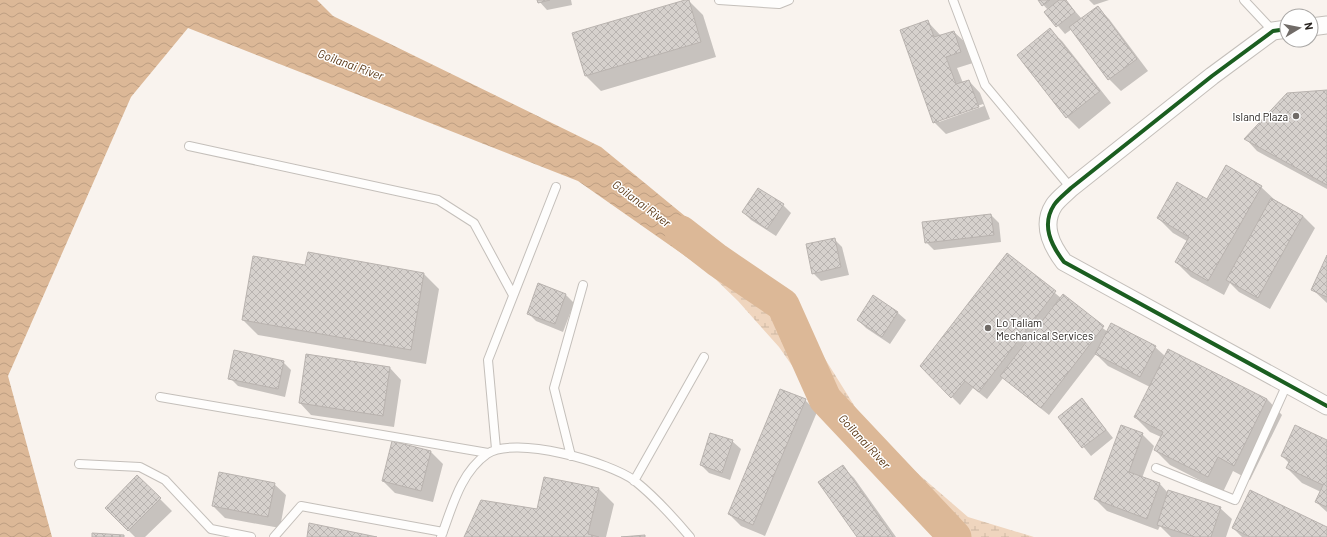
<svg xmlns="http://www.w3.org/2000/svg" width="1327" height="537" font-family="Barlow,sans-serif">
<defs>
<pattern id="wetland-marsh" width="20" height="14" patternUnits="userSpaceOnUse"><rect width="20" height="14" fill="#efd5be"/><path d="M1 5h8M5 5V1M11 12h8M15 12V8" fill="none" stroke="#cdb7a3"/></pattern>
<pattern id="water-waves" width="16" height="10" patternUnits="userSpaceOnUse"><rect width="16" height="10" fill="#dcb897"/><path d="M0 5q4-4 8 0t8 0" fill="none" stroke="#bd9e82"/></pattern>
<pattern id="building-cross-hatch" width="8" height="8" patternUnits="userSpaceOnUse"><rect width="8" height="8" fill="#d6d1cd"/><path d="M0 0l8 8M0 8l8-8" fill="none" stroke="#b8b3b0"/></pattern>
</defs>
<rect width="100%" height="100%" fill="#f9f3ee"/>
<path fill="url(#wetland-marsh)" d="M725 249 737 255 785 295 872 434 968 517 1034 537H936L837 430 779 347 738 301 708 272Z"/>
<path fill="url(#water-waves)" d="M0 0H317L333 16 601 147 725 249 708 272 578 181 188 28 131 97 8 376 52 537H0Z"/>
<path fill="#0003" fill-rule="evenodd" d="M538 0H571L572 5 547 10Z
M688 0 703 15 716 57 601 91 586 76 574 34Z
M1039 0H1065L1082 19 1097 7 1109 19 1148 71 1121 91 1109 79 1072 29 1065 34 1046 12 1048 10Z
M1089 0H1109L1094 5Z
M928 22 941 36 954 32 966 43 973 63 957 68 963 83 969 81 980 93 990 119 946 134 934 122ZM983 104 984 106 939 122V120Z
M1050 30 1062 41 1111 103 1079 129 1067 117 1018 56Z
M1327 91V189L1257 151 1246 139Z
M1261 187 1276 201 1303 216 1315 228 1270 309 1239 292 1230 283 1224 295 1191 277 1176 262 1187 241 1173 233 1158 218 1207 200Z
M783 205 791 213 776 236 751 220 743 212Z
M991 215 999 223 1001 242 934 250 926 242Z
M834 239 842 247 849 275 821 281 813 273Z
M1007 254 1061 298 1108 332 1155 347 1165 356 1267 399 1282 415 1250 480 1233 471 1223 492 1170 465 1155 450 1161 437 1150 432 1135 417 1150 387 1108 366 1096 354 1049 415 1003 378 987 399 973 388 960 405 921 366Z
M1327 257V303L1312 289Z
M424 274 439 289 426 364 258 335 243 320Z
M539 285 566 295 574 303 563 332 536 321 528 313Z
M874 296 898 313 906 320 890 344 866 328 858 320Z
M283 362 291 370 285 397 238 386 230 378Z
M390 368 401 380 394 427 311 415 300 403Z
M1082 399 1113 438 1091 456 1059 417Z
M805 400 817 412 765 536 741 526 729 514Z
M1142 434 1154 446 1142 478 1160 484 1168 493 1220 508 1232 519 1226 537H1171L1160 526 1158 530 1107 511 1095 499Z
M732 441 741 449 730 480 709 473 701 465Z
M1327 441V512L1316 502 1321 492 1302 483 1287 468 1289 463 1282 456Z
M393 442 431 452 443 464 433 502 395 493 383 481Z
M842 466 854 478 896 537H858Z
M137 476 172 511 145 537H135L106 508Z
M544 478 599 489 614 504 606 537H465L538 510Z
M274 484 286 495 280 528 225 518 213 506Z
M1233 528H1327V537H1242Z"/>
<g fill="none" stroke-linecap="round" stroke-linejoin="round">
<path stroke="#dcb897" stroke-width="33" d="M681 232 717 260 783 305 825 399 955 537"/>
</g>
<path fill="url(#building-cross-hatch)" stroke="#b9b3af" d="M537 0H550L538 3Z
M685 0H689L701 42 585 76 572 33Z
M1038 0H1050L1042 6Z
M1059 0H1066L1075 12 1056 27 1044 12Z
M1098 6 1137 59 1108 80 1069 27Z
M928 20 934 37 954 31 961 52 946 57 956 84 969 80 979 107 933 123 900 30Z
M1050 28 1100 91 1066 118 1017 55Z
M1327 90V185L1244 139 1287 93Z
M1226 165 1262 186 1208 281 1175 262 1189 237 1157 218 1177 182 1207 199Z
M758 188 784 204 767 229 742 212Z
M1271 198 1303 216 1258 298 1226 280Z
M991 214 994 235 925 243 922 222Z
M835 238 841 267 812 274 806 244Z
M308 252 424 273 411 350 242 320 253 256 305 265Z
M1007 253 1056 291 979 392 965 381 951 398 920 366Z
M1327 255V297L1311 290Z
M538 283 566 294 555 324 527 314Z
M1063 294 1104 326 1041 408 1000 376Z
M873 295 898 312 882 337 857 320Z
M1111 323 1156 346 1140 377 1095 354Z
M1168 349 1267 399 1234 466 1218 457 1208 477 1154 450 1163 432 1134 417Z
M234 350 284 361 278 389 228 379Z
M306 354 390 367 383 416 299 403Z
M780 389 806 399 753 525 728 514Z
M1082 398 1106 430 1082 448 1058 417Z
M1121 425 1143 433 1129 472 1160 483 1147 519 1094 499Z
M1295 425 1327 440V507L1315 502 1323 485 1286 468 1290 460 1281 456Z
M710 433 733 440 722 473 700 465Z
M392 441 431 451 421 491 382 481Z
M843 465 893 537H857L818 482Z
M219 472 275 483 268 517 212 506Z
M137 475 161 498 128 531 105 508Z
M544 477 599 488 588 534 599 537H464L481 500 537 509Z
M1168 490 1221 507 1211 537H1195L1157 525Z
M1250 490 1327 527V537H1250L1232 528Z
M309 523 377 537H307Z
M92 533 124 535V537H92Z
M645 535V537H621Z"/>
<g fill="none" stroke-linecap="round" stroke-linejoin="round">
<defs>
<path id="service" d="M719 0 779 4 789 0
M953 0 985 85 1071 188
M1244 0 1273 31
M189 146 438 200 474 223 513 295
M160 397 488 453
M496 449 488 360 556 187
M571 456 554 388 583 285
M79 464 140 467 165 480 211 529 251 537
M1156 468 1235 500 1287 384
M634 481 704 357
M274 537 301 506 443 532
M441 537C452 508 460 473 487 454 514 435 610 462 635 481 655 497 674 518 690 537"/>
<path id="minor" d="M1311 27 1327 25
M1287 29 1273 31 1212 76 1071 188C1066 193 1058 199 1054 205 1041 225 1051 245 1064 262L1327 406"/>
</defs>
<use href="#service" stroke="#c4bfba" stroke-width="10"/>
<use href="#minor" stroke="#c4bfba" stroke-width="19"/>
<use href="#service" stroke="#fefdfc" stroke-width="8"/>
<use href="#minor" stroke="#fefdfc" stroke-width="17"/>
<defs>
<path id="cycleway" d="M1287 29 1273 31 1212 76 1071 188C1066 193 1058 199 1054 205 1041 225 1051 245 1064 262L1327 406"/>
</defs>
<use href="#cycleway" stroke="#fff" stroke-width="6"/>
<use href="#cycleway" stroke="#1b5e20" stroke-width="4"/>
</g>
<g fill="#706b67" stroke="#fff" stroke-width="1.5">
<circle cx="1296" cy="116" r="4"/>
<circle cx="988" cy="328" r="4"/>
</g>
<g text-anchor="middle" dominant-baseline="central" stroke-width="3" stroke-linejoin="round" paint-order="stroke">
<g font-size="11" fill="#27221e" stroke="#fff" text-anchor="end">
<text x="1288" y="116">Island Plaza</text>
<text x="996" y="322" text-anchor="start">Lo Taliam<tspan x="996" dy="13">Mechanical Services</tspan></text>
</g>
<g font-size="12" font-style="italic" fill="#5a3816" stroke="#fff">
<text transform="translate(351 64) rotate(20)">Goilanai River</text>
<text transform="translate(642 203) rotate(37)">Goilanai River</text>
<text transform="translate(865 441) rotate(47)">Goilanai River</text>
</g>
</g>
<g transform="translate(1299 28) rotate(80)"><circle r="19" fill="#ffffff" stroke="#a9a7a5"/>
<path d="M0-3L7 15L0 10L-7 15Z" fill="#706b67"/>
<text y="-6" font-size="11" font-weight="bold" text-anchor="middle" fill="#27221e">N</text>
</g>
</svg>
